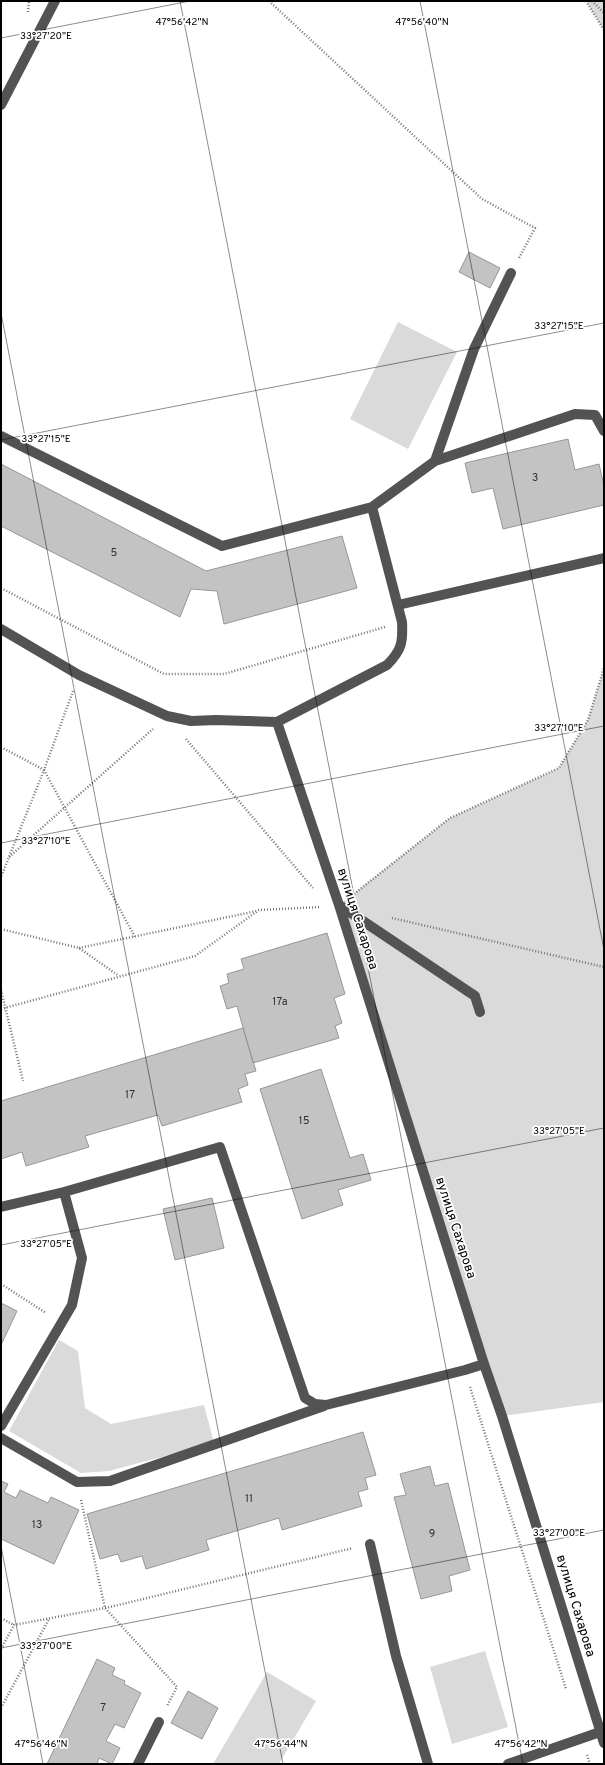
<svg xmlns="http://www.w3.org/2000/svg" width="605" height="1765" font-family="Overpass,sans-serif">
<rect width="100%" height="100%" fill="#fff"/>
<path fill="#dadada" d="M586 1H604V30Z
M398 322 457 352 408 449 350 419Z
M604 668V1402L502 1416 339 905 450 818 559 768 588 720Z
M59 1340 78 1351 85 1408 111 1424 204 1405 214 1443 109 1471 81 1473 9 1431Z
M485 1651 508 1727 452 1744 430 1667Z
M267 1672 316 1701 279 1764H213Z"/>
<path fill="#c3c3c3" stroke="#979797" d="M469 252 500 268 490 288 459 272Z
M568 439 575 470 599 464 604 486V505L503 529 493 488 472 493 465 463Z
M1 464 206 571 342 536 357 588 224 624 217 591 191 589 180 617 1 526Z
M327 933 345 994 334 998 342 1023 335 1026 339 1038 253 1063 237 1006 227 1009 220 986 229 983 227 974 244 969 241 959Z
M243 1028 256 1071 245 1074 248 1085 238 1089 242 1102 162 1126 158 1115 85 1136 89 1147 26 1166 22 1152 1 1159V1101Z
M321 1069 350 1158 363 1154 371 1180 338 1190 343 1205 302 1219 260 1089Z
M212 1198 224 1248 175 1260 163 1209Z
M1 1303 17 1311 1 1345Z
M363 1432 376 1475 365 1478 368 1489 358 1492 362 1506 282 1530 279 1518 206 1540 209 1550 146 1569 142 1556 121 1562 118 1554 100 1559 87 1514Z
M430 1466 435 1486 448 1483 470 1570 449 1576 452 1591 421 1599 394 1497 406 1495 400 1474Z
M1 1481 8 1484 4 1492 16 1498 20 1490 48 1503 51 1497 79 1510 54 1564 1 1539Z
M97 1659 115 1668 112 1675 125 1681 124 1684 141 1693 124 1728 115 1724 106 1741 120 1748 112 1764 99 1758 97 1764H47Z
M188 1691 218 1708 202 1739 171 1723Z"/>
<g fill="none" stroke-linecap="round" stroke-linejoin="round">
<path stroke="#757575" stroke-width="2.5" stroke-dasharray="1 2" stroke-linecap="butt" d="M269 1 482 199 535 228 519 258
M586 1 604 30
M592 1 604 13
M28 12 29 1
M1 588 164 674H224L385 627
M73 691 44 770 135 937
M186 739 313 888
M1 747 44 770 1 877
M9 857 153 729
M354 894 450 818 559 768 588 720 604 668
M392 918 604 967
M1 929 79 948 119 976
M79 948 257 911
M1 990 23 1081
M1 1009 195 956 259 910 321 907
M1 1284 46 1313
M470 1387 566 1689
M81 1500 105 1608 177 1687 167 1706
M1 1618 14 1625
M1 1649 14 1625 110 1607 353 1548
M1 1708 49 1619
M587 1755 590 1764"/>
<path stroke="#535353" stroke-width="10" d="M1 105 55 1
M1 436 222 546 372 507 402 622C403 642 402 650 387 665L277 722 216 720 191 721 167 716 79 675 1 629
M435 461 474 349 511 273
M372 507 435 461 575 414 595 415 604 431
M398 605 604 558
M277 722 339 905 484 1364 502 1416 604 1743
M339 905 475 996 480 1012
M1 1207 64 1192 220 1147 305 1398 315 1404 326 1405 465 1370 484 1364
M1 1426 72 1305 82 1258 64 1192
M1 1438 77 1482 110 1481 324 1406
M370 1544 396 1656 428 1764
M138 1764 159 1722
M508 1764 600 1732"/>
</g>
<path fill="none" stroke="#000" stroke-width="1" stroke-opacity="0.45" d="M180 1 523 1764M420 1 604 950M1 38 190 1M1 313 283 1764M1 440 604 323M1 843 604 726M1 1245 604 1128M1 1546 43 1764M1 1648 604 1530"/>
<g text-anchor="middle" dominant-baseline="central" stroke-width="3.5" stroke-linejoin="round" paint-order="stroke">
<g font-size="11" fill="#313131">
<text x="535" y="478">3</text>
<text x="114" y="553">5</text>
<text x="280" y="1002">17а</text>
<text x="130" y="1095">17</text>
<text x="304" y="1121">15</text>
<text x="249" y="1499">11</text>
<text x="37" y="1525">13</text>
<text x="432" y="1534">9</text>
<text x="103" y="1708">7</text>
</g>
<g font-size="13" fill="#000" stroke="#fff">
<text transform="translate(357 919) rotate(72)">вулиця Сахарова</text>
<text transform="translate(455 1228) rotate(72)">вулиця Сахарова</text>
<text transform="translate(575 1606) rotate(73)">вулиця Сахарова</text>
</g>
</g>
<g font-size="10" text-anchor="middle" fill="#000" stroke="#fff" stroke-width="3.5" stroke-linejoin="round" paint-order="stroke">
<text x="182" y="25">47°56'42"N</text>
<text x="422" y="25">47°56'40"N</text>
<text x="46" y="39">33°27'20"E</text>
<text x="559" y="329">33°27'15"E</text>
<text x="46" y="442">33°27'15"E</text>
<text x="559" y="731">33°27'10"E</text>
<text x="46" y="844">33°27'10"E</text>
<text x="559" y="1134">33°27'05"E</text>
<text x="46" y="1247">33°27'05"E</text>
<text x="559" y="1536">33°27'00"E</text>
<text x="46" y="1649">33°27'00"E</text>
<text x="41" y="1747">47°56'46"N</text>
<text x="281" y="1747">47°56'44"N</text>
<text x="521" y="1747">47°56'42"N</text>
</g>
<rect width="605" height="1765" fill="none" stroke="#000000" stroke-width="4"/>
</svg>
